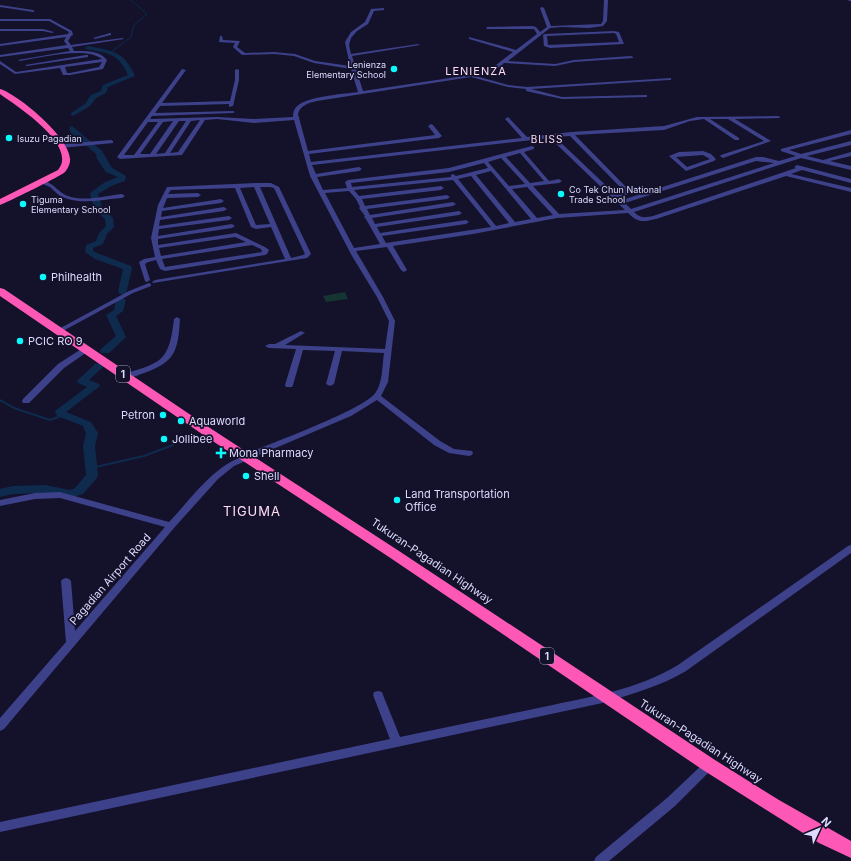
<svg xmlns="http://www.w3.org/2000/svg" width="851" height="861" font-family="Inter,sans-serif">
<rect width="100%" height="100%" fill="#14112b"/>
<path fill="#143531" d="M345 292 348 299 326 302 323 296Z"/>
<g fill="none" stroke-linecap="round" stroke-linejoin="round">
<path stroke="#0e2b4e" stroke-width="1" d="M111 52 131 37 134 25 147 14 131 0"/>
<path stroke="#0e2b4e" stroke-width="2" d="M0 400 14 408 50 420 64 415
M91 468 144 456 173 445"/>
<path fill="#0e2b4e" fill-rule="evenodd" d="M88 46C113 51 124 51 135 76L108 87 106 93 96 98 90 106 73 116 71 115V113L85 104 91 95 101 91 103 85 128 75C118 52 108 54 86 49L85 48Z
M72 126 102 151 112 168 126 176 125 181 111 186 98 194 102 207 113 218 114 227 107 234 103 244 93 248V251L97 253 131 266 132 268 126 294H120L118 292 123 269 95 259 85 252 86 245 96 241 99 233 106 226 105 219C96 212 92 205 90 193L105 182 118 177 106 172 97 159 96 154 79 139 71 133 69 128Z
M121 297 126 300 123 311 116 316 126 337 109 353H101L100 351 101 349 116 336 106 315 114 310 116 300Z
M99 363 104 366 89 380 99 384 100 386 66 412 91 422 98 433 95 446 98 476 96 479 83 494 70 498 45 493 13 494 0 497V489L13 486 45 485 70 490 75 488 86 475 83 446 86 433 83 426 57 416 55 411 87 387 78 383 77 381 95 364Z"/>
<path fill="#3d4189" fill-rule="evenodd" d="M604 0H608L607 21 603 26 589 28 562 27 550 28 508 61 555 64 574 60 631 56 633 57V58L574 62 555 66 504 63 500 67 476 76 508 85 527 87 671 78V80H669L531 89 562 97 645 95H647V97L562 99 526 91V89L508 87 471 77 317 101C309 103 300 105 298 114L308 151 435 135 428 126 431 124 433 125 442 136 439 138 309 154 311 162 522 138 505 119 508 117 527 137 571 132 664 126 697 117 778 116 780 117V118L735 119 771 141 723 158 720 156 721 155 764 141 728 119H710L739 138V140H735L704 119 690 121 664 130 575 135 628 189 629 190 627 195 619 198 622 200 756 157H763L779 161 796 156 781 151V149L851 130V134L789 150 801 154 851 141V145L807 156 823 160 851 152V156L830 161 851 166V170L801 158 634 212C640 218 644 218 653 216L796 168 794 167 797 165 851 179V183L802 170 791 174 851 188V192L786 176 656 219C643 222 638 223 628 213L557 218 473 234 393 246 407 270 404 272 401 270 387 247 356 251 383 297 395 321 388 382 381 396 440 441 454 449 472 451 473 453 472 455 469 456 449 453 434 445 377 400 351 416 259 455H253V458L234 466 218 479 174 528 4 729 0 731V718L66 642 61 581 63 579 66 578 69 579 71 581 75 631 165 527 60 498 35 499 0 506V500L35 493 60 492 169 522C191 499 211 469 241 457 245 455 248 453 253 454V451C275 442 367 408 376 392 383 381 382 366 384 353L342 351 334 384 330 386 326 384 335 351 303 350 293 385 292 387H286L285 385 296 349 269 348 265 346 269 344H275L301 331 305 333 303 334 285 345 385 349 389 321 377 297 352 256 310 176 294 120 254 123 217 119 205 120 182 155 120 159 117 157 182 69 186 70 162 103 230 101 235 80V70L237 69 239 70V80L233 106 229 107V104L160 106 155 113 233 111 235 112 233 113 152 116 150 119 217 117 254 119 293 117C293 111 295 107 300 104 313 96 343 94 358 92L351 69 314 63 294 56 274 54 242 55 233 47 235 43 219 42 220 36H222L223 40 240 41 237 47 245 53 274 52 295 54 315 61 350 66 345 42 351 32 365 22 371 9 384 8V10L374 11 368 24 357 31 351 38 349 45 351 54 418 44 420 45 352 56 363 91 470 75 496 65 513 52 469 39V37L516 50 537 34 534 29H487L486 27 532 26 536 27 540 32 547 27 540 8 542 7 544 8 551 26 601 24 603 21ZM200 120 178 152 170 153 191 121ZM173 121 150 154H140L163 122ZM179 121H186L165 153 156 154ZM148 122H158L134 155H124ZM570 136 623 190 622 193 616 195 555 137ZM550 138 625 210 559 214 533 186 559 183 562 181 559 179 549 181 524 152 534 149V147L532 146 449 168 348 180 345 182 347 188 323 190 317 177 359 171 362 169 359 167 316 174 312 165ZM520 153 544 181 530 183 506 157ZM501 158 525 184 509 186 488 162ZM756 161 774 163 631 209 625 203ZM484 163 488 168 456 176 453 174 451 175V177L352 187 351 183 449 172ZM491 171 531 219 515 222 476 175ZM471 176 509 223 496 226 458 179ZM453 180 491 227 386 243 382 236 466 224 469 222 466 220 380 233 377 227 459 215 462 213 459 211 375 224 372 218 453 206 456 204 453 202 370 215 367 209 447 199 450 197 447 195 365 206 362 199 441 190 444 188 441 186 359 196 354 190ZM527 187 553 215 537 218 512 189ZM349 191 356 199 360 207 359 208 365 216 364 217 366 219 380 244 354 248 325 193Z
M848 0H851V1H849Z
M0 5 33 10 35 11 33 12 0 7Z
M0 19H50L72 31 73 35 71 36 68 41 71 45 122 38 124 39 72 47 74 51C86 51 99 50 107 60L103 69 70 75H63L60 68 15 74 0 64V61L16 72 102 59C85 46 40 58 20 61L18 60 70 51 68 48 0 57V55L67 45 64 41 66 37 0 46V44L68 34 69 32 49 21H0ZM102 62 99 67 70 73H67L65 67Z
M0 29H43L54 32 52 33 43 31H0Z
M614 31 619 32 624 44 550 48 544 46 543 35 545 34ZM614 33 616 34 619 42 548 45 547 36Z
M110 33H111V35L95 39 93 38Z
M86 55H88V57L27 66 25 65Z
M111 140 113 141V143L61 148 58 146 61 144Z
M703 151 711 154 716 159 714 161 686 171 669 156 679 152ZM703 155 710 159 687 167 676 157Z
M41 180C55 183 57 192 68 196 84 202 105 196 122 194L125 196 122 198C104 199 83 205 65 198 58 196 55 191 50 187 46 185 42 184 38 182Z
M256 183H271L279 187 311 254 307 258 153 283 152 282 155 280 285 259 271 227 256 229 251 227 235 188 171 190 168 194 198 193 201 195 198 197 167 198 163 208 221 199 224 201 221 203 162 211 161 217 224 207 227 209 224 211 160 220 159 226 229 216 232 218 229 220 159 229 158 236 232 224 235 226 232 228 158 239V245L236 233 265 247 269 250 267 254 265 255 165 271 160 269 156 260 148 262 145 264 150 280 147 282 145 281 139 262 144 259 155 257 151 238 158 205 167 187ZM254 187 270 224 256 225 240 188ZM260 187H270L274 188 305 254 303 255 291 258ZM235 237 246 242 161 256 159 248ZM252 245 261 249 262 252 165 267 162 259Z
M149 283 151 284V286L133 293 61 332H57L55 331 129 291Z
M177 317 180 319C178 350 176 362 144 373 138 375 130 379 123 378L122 376 123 374C162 363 169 361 174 319Z
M83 348H89L90 350 64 368 29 403H23L22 401 23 399 58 364Z
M851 545V553L686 671C661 686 634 693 607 702L0 832V822L390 739 373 695 374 692 378 691 382 692 383 695 400 737C448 727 495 717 543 707 589 697 637 690 678 665L848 546Z
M709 760 713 762 715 765 713 768 675 806 609 861H594L596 857 667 798 705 762Z"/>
<path fill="#fd58b5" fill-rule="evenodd" d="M0 89C18 94 73 140 70 161 70 164 67 170 65 172 63 175 6 203 0 205V199L58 170C60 167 62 164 62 161 65 137 17 106 0 94Z
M0 288 4 289 210 428 399 551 715 760 779 800 851 841V858L819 843 703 770 389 557 202 434 0 296Z"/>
</g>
<g fill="#0af9fc" stroke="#14112b" stroke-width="1.5">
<circle cx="394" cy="69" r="4"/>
<circle cx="9" cy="138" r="4"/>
<circle cx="561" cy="194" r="4"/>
<circle cx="23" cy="204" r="4"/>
<circle cx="43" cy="277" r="4"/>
<circle cx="20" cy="341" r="4"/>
<circle cx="163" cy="415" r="4"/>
<circle cx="181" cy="421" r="4"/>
<circle cx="164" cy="439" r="4"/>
<path d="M219 447h4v4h4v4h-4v4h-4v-4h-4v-4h4z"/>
<circle cx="246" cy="476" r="4"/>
<circle cx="397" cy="500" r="4"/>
</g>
<g text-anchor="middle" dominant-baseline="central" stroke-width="3.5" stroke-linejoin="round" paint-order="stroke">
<g font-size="9" fill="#dddcff" stroke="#14112b" text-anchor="start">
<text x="386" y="64" text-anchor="end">Lenienza<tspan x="386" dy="10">Elementary School</tspan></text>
<text x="17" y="138">Isuzu Pagadian</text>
<text x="569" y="189">Co Tek Chun National<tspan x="569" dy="10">Trade School</tspan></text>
<text x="31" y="199">Tiguma<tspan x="31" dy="10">Elementary School</tspan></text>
</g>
<g font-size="10" letter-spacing="1" fill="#ffdef5" stroke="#14112b">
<text x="547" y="139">BLISS</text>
</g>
<g fill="#14112b" stroke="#a19fbf" stroke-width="1">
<rect x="116" y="366" width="14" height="16" rx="3"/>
<rect x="540" y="648" width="14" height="16" rx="3"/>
</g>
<g font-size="10" font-weight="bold" fill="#dddcff">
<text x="123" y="374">1</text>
<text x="547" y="656">1</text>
</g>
<g font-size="11" letter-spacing="1" fill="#ffdef5" stroke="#14112b">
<text x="476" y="71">LENIENZA</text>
</g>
<g font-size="11" fill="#dddcff" stroke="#14112b" text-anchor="start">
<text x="51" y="277">Philhealth</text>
<text x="28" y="341">PCIC RO 9</text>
<text x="155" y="415" text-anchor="end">Petron</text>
<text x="189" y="421">Aquaworld</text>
<text x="172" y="439">Jollibee</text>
<text x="229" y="453">Mona Pharmacy</text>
<text x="254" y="476">Shell</text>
<text x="405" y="494">Land Transportation<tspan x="405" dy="13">Office</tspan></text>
</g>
<g font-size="11" fill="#dddcff" stroke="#14112b">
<text transform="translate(432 561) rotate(34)">Tukuran-Pagadian Highway</text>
<text transform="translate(110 579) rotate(-49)">Pagadian Airport Road</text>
<text transform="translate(701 741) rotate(33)">Tukuran-Pagadian Highway</text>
</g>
<g font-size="13" letter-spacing="1" fill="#ffdef5" stroke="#14112b">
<text x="252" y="511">TIGUMA</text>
</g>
</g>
<g transform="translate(819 829) rotate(46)" stroke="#14112b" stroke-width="3" paint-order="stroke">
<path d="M0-3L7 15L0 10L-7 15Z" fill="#dddcff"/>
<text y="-6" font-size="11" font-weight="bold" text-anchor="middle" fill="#dddcff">N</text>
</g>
</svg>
